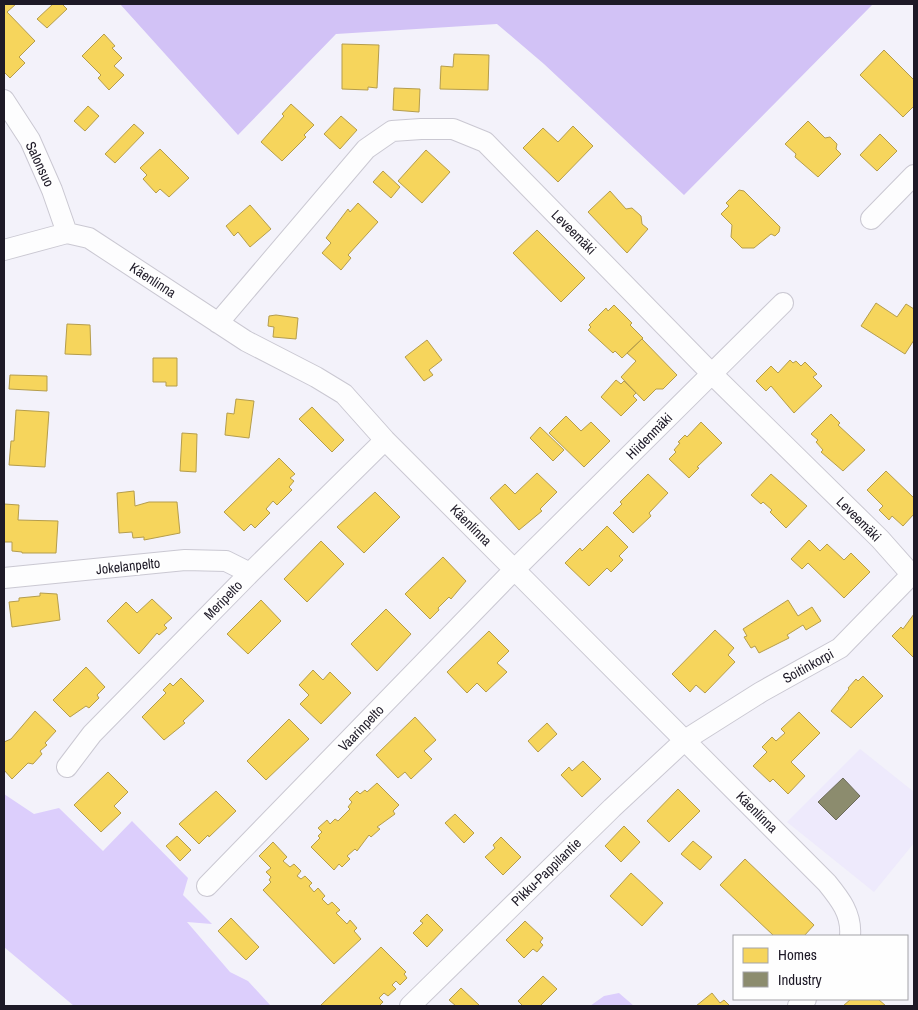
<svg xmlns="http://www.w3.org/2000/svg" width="918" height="1010" font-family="'Archivo Narrow',sans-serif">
<rect width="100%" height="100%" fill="#f3f2fa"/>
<path fill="#eeeafc" d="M860 749 914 792V843L874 892 787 822Z"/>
<path fill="#dccefc" d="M4 794 34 814 59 808 103 851 132 821 188 878 183 895 212 924 187 922 230 972 248 981 271 1006H74L4 947Z
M619 993 634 1006H590L604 996Z"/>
<path fill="#d2c2f6" d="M120 4H873L684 195 544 64 497 24 336 34 238 135Z"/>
<path fill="#f6d55c" stroke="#b59d4c" d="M4 4H16L7 12 35 41 19 57 25 63 10 78 4 72Z
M53 4H62L67 9 47 28 37 19Z
M104 34 115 46 112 48 122 58 114 66 124 75 109 90 98 78 101 75 82 56Z
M342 44 379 45 377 88 368 87V90L342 89Z
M884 50 914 80V106L903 117 860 75Z
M454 54 489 55 488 90 440 89 441 66 453 67Z
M394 88 420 89 419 112 393 110Z
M291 104 314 125 304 135 306 137 282 161 261 142 284 116 282 114Z
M88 106 99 116 85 131 74 121Z
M341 116 357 130 340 149 324 134Z
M808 121 825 138 830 137 837 144 836 149 841 154 818 177 795 157 796 154 785 144Z
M134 124 144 133 115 163 105 154Z
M573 126 593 146 558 182 523 148 543 128 558 142Z
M880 134 897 151 877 171 860 155Z
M160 149 189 178 169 197 160 189 156 193 143 179 147 175 140 168Z
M426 150 450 172 422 203 398 181Z
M383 171 400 187 391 198 373 182Z
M739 190 744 191 780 227 779 232 775 236 771 234 754 248H742L731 237 732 225 721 214 729 206 726 203Z
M610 191 626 209 632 208 641 216 642 224 648 229 627 253 588 212Z
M358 203 378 222 348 255 351 258 341 270 322 253 331 243 326 238 348 209 350 212Z
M250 205 271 229 250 247 238 232 234 236 226 226Z
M537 230 585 278 561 302 513 253Z
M876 303 897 317 906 304 914 309V340L905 354 861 326Z
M614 305 632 323 630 325 643 338 622 358 615 351 613 353 588 330 591 327 589 325 606 308 608 311Z
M276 315 298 318 296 339 273 337 274 327 268 326 269 316Z
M67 324 90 325 91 355 65 354Z
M642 339 677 375 663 389H656L644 401 621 377 636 361 627 353Z
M427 340 442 360 429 370 433 375 424 381 405 357Z
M153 358H177V386H166V382H153Z
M790 360 793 363 796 361 801 366 805 362 817 374 813 377 822 386 794 413 771 386 766 391 756 381 771 366 778 373Z
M10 375 47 376V391L9 389Z
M616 380 621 384 624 381 636 393 633 396 637 400 621 416 601 397Z
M236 399 254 401 249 438 225 435 227 413 234 414Z
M312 407 344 440 332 452 299 419Z
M16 410 49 412 45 467 9 465 11 441H14Z
M831 414 840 423 838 425 865 450 843 471 821 452 823 450 816 442 818 440 811 434Z
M566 416 581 431 591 422 610 441 584 467 549 433Z
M701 422 722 443 697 467 699 468 689 478 669 459 676 452 674 450 680 443 678 442 685 435 687 437Z
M540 427 564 450 553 461 530 438Z
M182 433 197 434 196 472 180 471Z
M279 458 295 474 290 478 294 481 289 487 292 490 277 505 273 501 266 509 270 513 255 528 251 524 244 531 224 512Z
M886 471 914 498V514L903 526 892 516 889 520 879 510 883 506 867 490Z
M537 473 557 492 540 509 542 511 519 530 490 498 505 484 515 494Z
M648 474 668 493 649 513 651 516 633 533 613 513 622 504 620 502Z
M771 474 807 506 786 528 770 512 772 510 763 502 761 504 751 495Z
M134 491 135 506 149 502H177L180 533 144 540V537L133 538 132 532 119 533 117 493Z
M375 492 400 517 364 553 337 527Z
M4 504 19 505 18 520 58 521 56 553H22V552L12 551V542H4Z
M607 526 628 547 619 556 623 560 611 572 607 568 589 586 565 563 580 548 582 551Z
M809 540 820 551 827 544 844 560 851 553 870 572 844 598 808 563 802 569 791 559Z
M321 541 344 564 307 602 284 579Z
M443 557 466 581 451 599 449 597 438 608 439 610 430 619 405 594Z
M40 593 57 594 60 620 12 627 9 602 19 601V598L40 596Z
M152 599 172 618 164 625 167 628 159 635 157 633 139 654 107 621 126 602 137 613Z
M261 600 281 621 248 654 227 634Z
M788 600 798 616 812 607 821 621 806 630 803 625 787 635 789 638 759 653 755 646 751 648 744 637 747 636 743 629Z
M386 609 411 634 377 671 351 644Z
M914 614V658L892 636 901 627 903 629Z
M715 630 734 648 728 655 735 662 705 693 696 685 690 692 672 674Z
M489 631 509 651 497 663 507 672 486 692 477 683 467 693 447 672Z
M86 667 105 687 97 695 99 698 89 708 86 706 70 717 53 700Z
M313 670 323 680 330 672 351 693 321 724 300 704 309 695 299 685Z
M863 676 883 696 851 728 831 711 849 689 848 688 856 679 858 681Z
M181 678 204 701 183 721 185 723 164 740 142 717 166 693 163 690 170 683 173 686Z
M35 711 56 731 45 743 47 745 40 751 42 754 33 764 28 763 12 779 4 770V742L11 739Z
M799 712 820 733 791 762 805 776 788 794 773 779 770 782 753 766 767 752 762 747 772 737 776 741 785 733 781 729Z
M415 717 436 740 424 751 432 759 411 779 405 772 398 778 376 755Z
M289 719 309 739 266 780 247 761Z
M547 723 557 734 538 752 528 741Z
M583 761 601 779 582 797 561 775 569 767 572 771Z
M108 772 128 792 114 806 121 813 101 832 74 805Z
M377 783 399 805 393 811 395 814 377 827 380 829 371 837 369 835 357 851 355 849 347 856 350 859 342 867 339 864 334 870 311 847 320 838 318 836 322 832 318 828 327 820 330 824 335 819 338 821 350 809 348 807 352 802 349 799 357 791 360 794 365 790 367 792Z
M678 789 700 811 669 842 647 821Z
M216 791 236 811 209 837 208 835 199 844 179 824Z
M455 814 474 833 464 843 445 823Z
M624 826 640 842 621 862 605 846Z
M177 836 191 850 180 861 166 846Z
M501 837 521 857 503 875 485 857 495 848 493 845Z
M693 841 712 857 700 870 681 854Z
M273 842 287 857 283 861 290 867 294 864 301 871 297 876 301 879 305 876 312 883 309 886 314 892 318 888 325 896 322 899 328 905 332 902 340 910 336 913 347 924 350 920 357 928 354 931 361 939 334 964 263 890 271 882 269 880 271 877 266 872 271 868 259 856Z
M745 859 814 925 804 936H774L720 885Z
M631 873 663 903 642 926 610 896Z
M427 914 443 930 427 947 413 933 423 923 420 921Z
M231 918 259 947 246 960 218 931Z
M525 921 543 938 540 942 543 945 537 952 533 949 524 958 506 940Z
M381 947 406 972 404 974 407 978 400 985 396 981 392 985 396 989 388 996 384 993 379 998 383 1002 379 1006H320Z
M543 976 557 989 540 1006H523L518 1001Z
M461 988 479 1005 478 1006H456L449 1000Z
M712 993 720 1003 724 1000 730 1006H696Z
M851 999H878L886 1006H843Z"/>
<path fill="#8c8c6e" stroke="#6b6a59" d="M843 778 860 796 836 820 818 802Z"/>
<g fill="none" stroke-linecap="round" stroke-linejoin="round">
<defs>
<path id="street" d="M4 100 30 140 52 190 67 233
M871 219 914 175
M4 250 67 233 89 238 246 341 316 377 344 394 385 440 827 883C840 899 852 914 850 936
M218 323 366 149 392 131 421 129H453L485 142 712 374 880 539 912 575
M4 578 185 560 226 561 250 573
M67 767 92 734 250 573 385 440
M207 886 515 569 783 303
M410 1006 612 808 685 740 761 692 840 648 914 572
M798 1006 806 999"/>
</defs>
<use href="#street" stroke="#cac8d2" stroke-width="22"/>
<use href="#street" stroke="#fdfdfe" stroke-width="20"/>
</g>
<g text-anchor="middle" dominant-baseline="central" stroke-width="5" stroke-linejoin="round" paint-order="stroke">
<g font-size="14" fill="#1e1a27" stroke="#fefefe">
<text transform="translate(40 164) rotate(65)">Salonsuo</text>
<text transform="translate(574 232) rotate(45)">Leveemäki</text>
<text transform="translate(153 280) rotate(33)">Käenlinna</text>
<text transform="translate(649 436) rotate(-45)">Hiidenmäki</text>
<text transform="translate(859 519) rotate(45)">Leveemäki</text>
<text transform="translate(471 525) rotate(45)">Käenlinna</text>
<text transform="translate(128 566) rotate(-6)">Jokelanpelto</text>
<text transform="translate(223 600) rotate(-46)">Meripelto</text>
<text transform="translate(808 666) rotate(-29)">Soitinkorpi</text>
<text transform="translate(361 728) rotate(-46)">Vaarinpelto</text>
<text transform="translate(757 812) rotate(45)">Käenlinna</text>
<text transform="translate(546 872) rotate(-44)">Pikku-Pappilantie</text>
</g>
</g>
<rect width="918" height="1010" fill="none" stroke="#1e1a27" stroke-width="10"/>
<rect x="733" y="935" width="175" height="65" fill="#fefefe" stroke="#a4a3a8"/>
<rect x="743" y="948" width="25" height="15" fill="#f6d55c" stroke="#a4a3a8"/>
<text x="778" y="960" font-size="15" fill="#1e1a27">Homes</text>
<rect x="743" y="972" width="25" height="15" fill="#8c8c6e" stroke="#a4a3a8"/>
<text x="778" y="985" font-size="15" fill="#1e1a27">Industry</text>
</svg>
